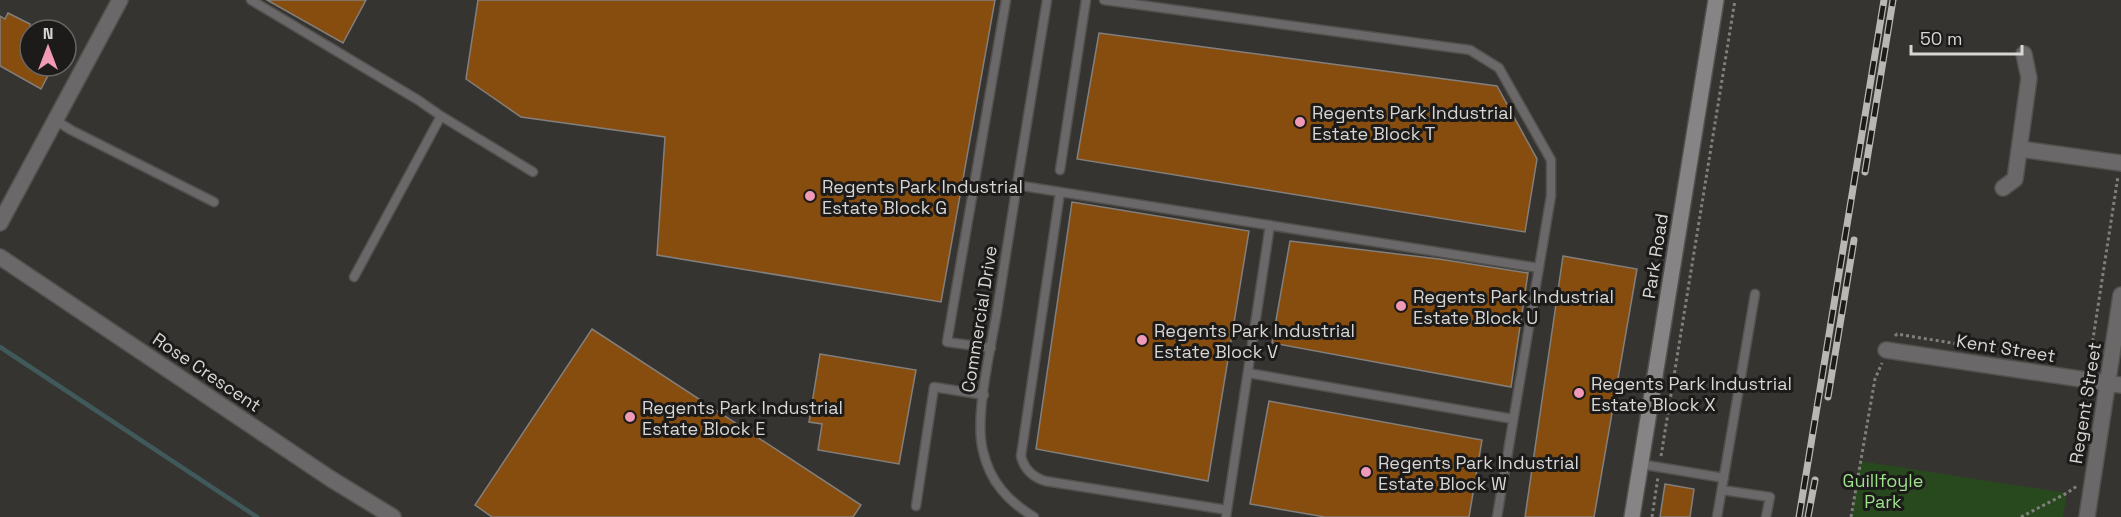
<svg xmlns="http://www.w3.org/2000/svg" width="2121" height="517" font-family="'Space Grotesk',sans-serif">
<rect width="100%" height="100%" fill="#363431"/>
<path fill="#28491e" d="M1860 461 2067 493 2063 517H1851Z"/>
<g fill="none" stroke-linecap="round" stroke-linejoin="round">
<path stroke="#40595a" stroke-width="4.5" d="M0 347 257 517"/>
</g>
<path fill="#874d0e" stroke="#827f7d" stroke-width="1.5" d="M267 0H366L343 43Z
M478 0H995L941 302 657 255 665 137 521 117 466 79Z
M8 13 30 24V66H53L41 89 0 66V16L5 19Z
M1099 33 1497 86 1537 159 1525 232 1077 159Z
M1072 202 1249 231 1208 481 1036 449Z
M1290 241 1439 259 1528 273 1511 387 1272 343Z
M1563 256 1637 269 1594 517H1525Z
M592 329 861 505 853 517H492L475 505Z
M820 354 916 370 899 464 818 450 822 424 809 422Z
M1269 401 1482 440 1469 517H1325L1250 504Z
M1665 484 1694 489 1690 517H1660Z"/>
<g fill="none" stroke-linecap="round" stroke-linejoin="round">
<defs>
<path id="lane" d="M251 0 418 100 441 116 354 277
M1104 0 1470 50 1499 68 1551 160V196L1497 517
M441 116 533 172
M55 120 71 130 214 202
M1060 170 1086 0
M1016 185 1539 268
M1060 192 1021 456C1024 469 1033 477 1045 481L1227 510
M991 348 947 342 1006 0
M1248 373 1513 419
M1640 464 1724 478
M1722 490 1770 497 1766 517
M916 506 934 387 984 395
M1034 517C1008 501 990 482 983 451 974 417 991 348 997 311 1013 207 1030 104 1047 0
M1226 517 1270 225
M1717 517 1755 294"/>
<path id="street" d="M2020 149 2121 163
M2003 188 2015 179 2029 78 2024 54
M0 223 120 0
M0 257 331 479 393 517
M1886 350 2121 385
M2087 517 2121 295"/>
<path id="secondary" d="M1632 517 1716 0"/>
</defs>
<use href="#lane" stroke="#53514e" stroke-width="11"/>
<use href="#street" stroke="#53514e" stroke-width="18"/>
<use href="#secondary" stroke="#53514e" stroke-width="18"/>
<path stroke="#817f7d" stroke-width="3" stroke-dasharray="3 3" stroke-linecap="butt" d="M1895 336 1897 334 1976 347
M2089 365 2118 176
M1661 456 1735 0
M1652 517 1658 477
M1851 517 1875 379 1882 363
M2021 517 2067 493 2077 486"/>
<use href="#lane" stroke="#6a6868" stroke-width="8"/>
<use href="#street" stroke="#6a6868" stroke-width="15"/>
<use href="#secondary" stroke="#878485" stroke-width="15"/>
<defs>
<path id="rail" d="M1865 172 1893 0
M1828 397 1854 240
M1799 517 1884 0
M1808 517 1815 480"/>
</defs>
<use href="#rail" stroke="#b8b7b4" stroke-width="7"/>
<use href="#rail" stroke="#1c1b1a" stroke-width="4.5" stroke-dasharray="14" stroke-linecap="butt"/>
</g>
<g fill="#f09ab7" stroke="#1c1b1a" stroke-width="2">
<circle cx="1300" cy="122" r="6"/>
<circle cx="810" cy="196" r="6"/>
<circle cx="1401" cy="306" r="6"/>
<circle cx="1142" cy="340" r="6"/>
<circle cx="1579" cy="393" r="6"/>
<circle cx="630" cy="417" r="6"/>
<circle cx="1366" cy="472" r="6"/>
</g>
<g text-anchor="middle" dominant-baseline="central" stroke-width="6" stroke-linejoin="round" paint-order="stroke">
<g font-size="18" fill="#d7d6d4" stroke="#1c1b1a" text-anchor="start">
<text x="1312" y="112">Regents Park Industrial<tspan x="1312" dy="21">Estate Block T</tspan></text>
<text x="822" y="186">Regents Park Industrial<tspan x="822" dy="21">Estate Block G</tspan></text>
<text x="1413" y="296">Regents Park Industrial<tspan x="1413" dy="21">Estate Block U</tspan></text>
<text x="1154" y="330">Regents Park Industrial<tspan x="1154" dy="21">Estate Block V</tspan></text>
<text x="1591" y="383">Regents Park Industrial<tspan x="1591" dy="21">Estate Block X</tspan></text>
<text x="642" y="407">Regents Park Industrial<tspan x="642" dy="21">Estate Block E</tspan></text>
<text x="1378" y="462">Regents Park Industrial<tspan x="1378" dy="21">Estate Block W</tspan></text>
</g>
<g font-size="18" fill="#d7d6d4" stroke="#1c1b1a">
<text transform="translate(1655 256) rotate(-81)">Park Road</text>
<text transform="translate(979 319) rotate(-81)">Commercial Drive</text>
<text transform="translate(2006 348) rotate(9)">Kent Street</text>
<text transform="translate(207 372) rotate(34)">Rose Crescent</text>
<text transform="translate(2085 403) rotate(-81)">Regent Street</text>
</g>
<g font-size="18" fill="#9de18a" stroke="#1c1b1a">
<text x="1883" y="480">Guillfoyle<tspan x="1883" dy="21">Park</tspan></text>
</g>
</g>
<g transform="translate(48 48)"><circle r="28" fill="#1c1b1a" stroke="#676664" stroke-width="1.5"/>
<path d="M0-4.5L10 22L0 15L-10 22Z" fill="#f09ab7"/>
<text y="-9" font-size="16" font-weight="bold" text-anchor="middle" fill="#d7d6d4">N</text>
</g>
<path d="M1911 45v9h111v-9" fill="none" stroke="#d7d6d4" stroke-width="3"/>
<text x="1920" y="45" font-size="18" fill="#d7d6d4" stroke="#1c1b1a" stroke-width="4.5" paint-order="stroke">50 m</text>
</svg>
